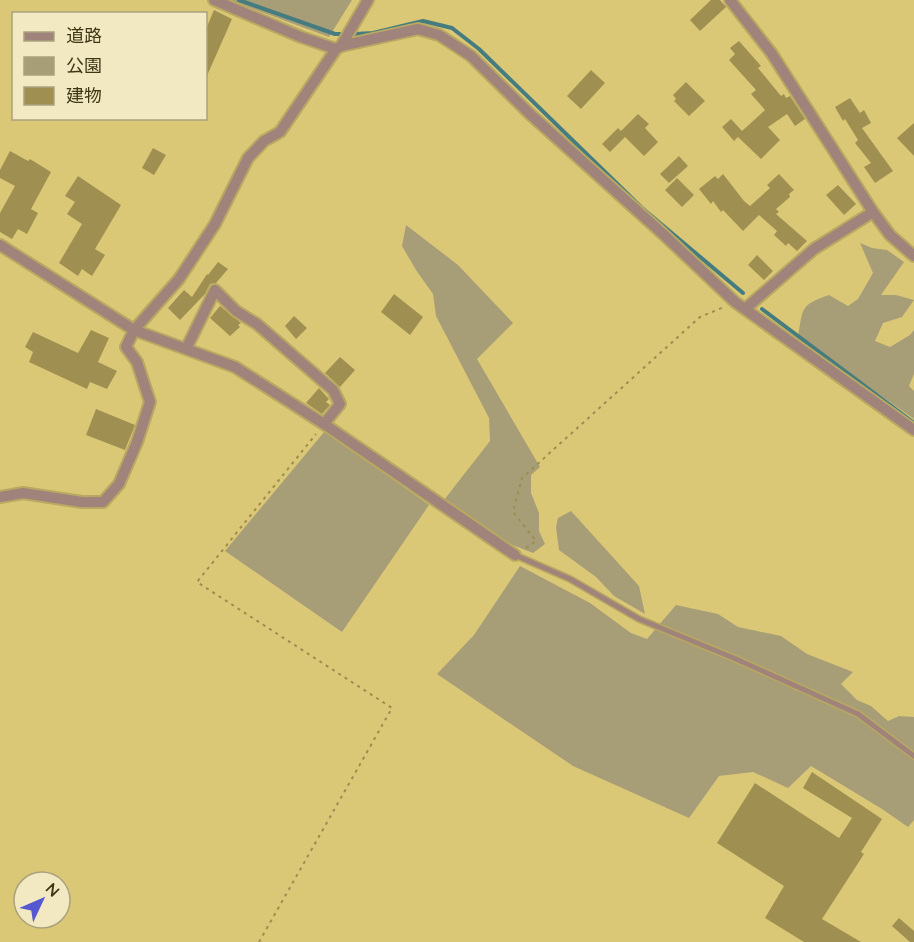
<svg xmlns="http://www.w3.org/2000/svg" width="914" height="942" font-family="Quicksand,'Noto Sans JP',sans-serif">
<rect width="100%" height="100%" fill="#dbc877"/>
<path fill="#a79e77" d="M229 0H352L329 37Z
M406 225 458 265 513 323 477 359 540 467 531 475V493L539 513V531L545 544 533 553 510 544 444 500 490 441 489 418 436 316 433 294 416 270 402 246Z
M860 243 872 248 887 250 904 262 881 295H896L914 300 902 317 883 323 875 341 890 347 910 335 914 330V374L909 386 914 391V419L798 337C803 308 800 305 829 295L848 306 858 299 873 273Z
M325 431 429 505 342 632 225 551Z
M571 511 639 586 645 614 614 596 596 577 559 550 556 527 558 518Z
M520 566 590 603 631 633 647 639 676 605 718 614 738 627 781 636 807 654 853 672 841 684 857 700 871 706 888 721 899 716 914 717V820L908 827 882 809 811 766 788 788 753 772 719 776 689 818 573 766 437 674 474 635Z"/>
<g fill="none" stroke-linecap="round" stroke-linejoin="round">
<path stroke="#447c80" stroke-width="4" d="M239 0 335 34H340
M355 34 373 33 423 21 452 28 479 49 642 208 743 293
M762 309 914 423"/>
</g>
<path fill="#9f9052" d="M711 0H720L726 7 700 31 690 20Z
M214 10 232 19 206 78V29Z
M739 41 761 66 758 68 781 96 784 94 786 98 790 96 805 119 795 126 787 114 768 127 780 140 761 159 738 137 734 141 722 127 731 119 742 131 765 110 751 94 756 90 729 60 735 54 730 48Z
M591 70 605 83 581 109 567 96Z
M686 82 705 101 689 116 674 101 676 99 673 95Z
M850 98 860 113 864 110 871 123 862 128 893 171 875 183 864 167 871 163 855 143 858 140 845 119 843 121 835 107Z
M638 114 649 124 645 128 658 142 644 156 625 137 610 152 602 144 618 128 621 131Z
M914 123V156L897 138Z
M153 148 166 155 154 175 142 168Z
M10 151 28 161 30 159 51 172 31 209 38 213 27 234 18 229 12 239 0 232V213L15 186 0 178V170Z
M679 156 688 166 669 183 660 174Z
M723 174 744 201 750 206 770 188 767 185 779 174 794 190 789 194 790 197 776 209 779 212 776 214 807 241 797 251 788 243 786 246 774 235 777 231 759 215 743 231 723 210 721 212 713 201 711 204 699 189 715 176 718 179Z
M78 176 121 205 95 249 105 255 92 276 82 269 78 276 59 263 82 224 67 214 75 202 65 196Z
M677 178 694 195 682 207 665 190Z
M838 185 856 204 844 215 826 195Z
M757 255 773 271 764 280 748 265Z
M218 262 228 269 216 283 210 284 205 294 180 320 168 308 184 290 192 297 207 274 208 275Z
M394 294 423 317 410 335 381 312Z
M220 306 241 323 238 325 240 327 230 336 210 318Z
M294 316 307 328 296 339 285 326Z
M91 330 109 338 98 362 117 371 107 389 90 382 87 389 29 362 33 352 25 347 33 332 78 353Z
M340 357 355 370 340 387 325 373Z
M319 388 329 399 326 402 330 405 322 414 306 403Z
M96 409 135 425 125 450 86 435Z
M812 772 882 819 861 852 864 854 822 919 861 942H804L765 918 784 886 717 843 755 783 839 838 852 818 803 788Z
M899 918 914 931V942H910L892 926Z"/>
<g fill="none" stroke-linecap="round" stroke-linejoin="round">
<defs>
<path id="lane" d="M515 555 570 579 639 619 736 659 858 714 914 756"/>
<path id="street" d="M214 0 301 37 336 49
M730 0 772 54 873 212 890 235 914 256
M341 46 368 0
M0 245 134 330 235 367 324 424 515 555
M745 309 814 249 873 212
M186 349 215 290 236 311 257 324 333 390 340 404 324 424
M0 497 23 493 82 502H103L119 484 137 442 150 402 137 362 126 347 134 330 179 279 215 224 248 158 264 141 280 132 336 49 341 46 418 29 439 35 471 56 530 114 662 233 735 302 914 430"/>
</defs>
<use href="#lane" stroke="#b8a861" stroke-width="8"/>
<use href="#street" stroke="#b8a861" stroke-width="14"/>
<path stroke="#9b8d4f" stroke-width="2" stroke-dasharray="3 4.5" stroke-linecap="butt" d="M526 548 536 541 513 512 522 478 700 317 724 307
M259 942 392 708 197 582 316 434"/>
<use href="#lane" stroke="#a0837b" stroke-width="5"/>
<use href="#street" stroke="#a0837b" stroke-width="10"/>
</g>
<rect x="12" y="12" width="195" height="108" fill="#f2e9c2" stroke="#aaa27d" stroke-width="1.5"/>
<rect x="24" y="32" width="30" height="9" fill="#a0837b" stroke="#aaa27d" stroke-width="1.5"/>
<text x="66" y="42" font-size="18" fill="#3e3715">道路</text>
<rect x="24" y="57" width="30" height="18" fill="#a79e77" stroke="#aaa27d" stroke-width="1.5"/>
<text x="66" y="72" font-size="18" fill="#3e3715">公園</text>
<rect x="24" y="87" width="30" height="18" fill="#9f9052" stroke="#aaa27d" stroke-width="1.5"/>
<text x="66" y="102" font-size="18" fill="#3e3715">建物</text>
<g transform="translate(42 900) rotate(46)"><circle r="28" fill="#f2e9c2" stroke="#aaa27d" stroke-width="1.5"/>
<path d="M0-4.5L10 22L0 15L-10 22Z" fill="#5558d0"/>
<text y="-9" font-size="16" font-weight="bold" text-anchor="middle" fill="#3e3715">N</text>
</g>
</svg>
